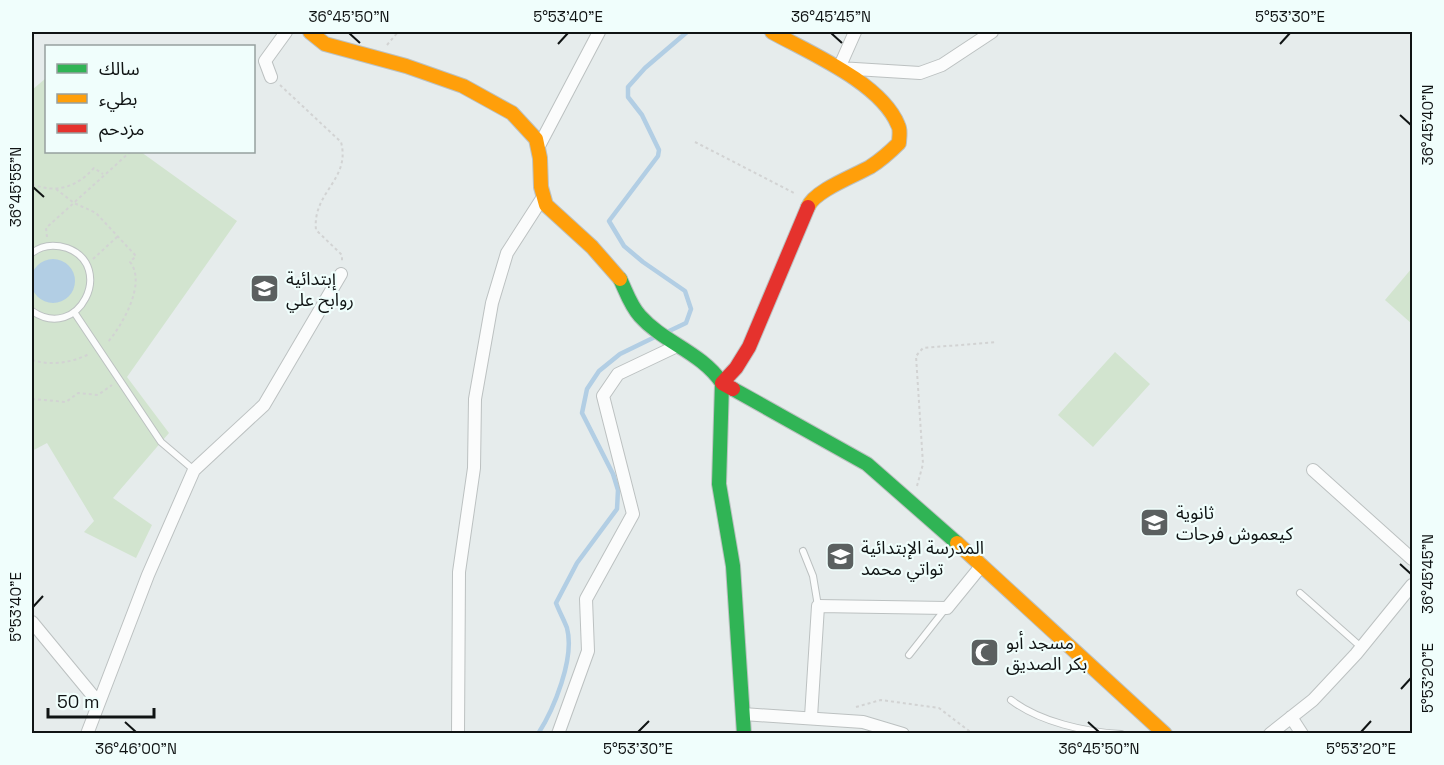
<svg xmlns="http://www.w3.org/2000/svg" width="1444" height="765" font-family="'Space Grotesk','Noto Sans Arabic',sans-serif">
<rect width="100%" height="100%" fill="#e6ecec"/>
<path fill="#d2e4cf" d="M46 78V152H141L237 221 127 377 169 433 113 498 152 525 136 558 84 532 94 521 47 443 32 451V90Z
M1412 268V324L1385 300Z
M1115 352 1150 384 1093 447 1058 415Z"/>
<path fill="#b2cee4" d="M31 281a22 22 0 1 1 44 0a22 22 0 1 1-44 0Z"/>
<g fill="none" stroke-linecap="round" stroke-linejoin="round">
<path stroke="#b2cee4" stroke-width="4.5" d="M665 333 686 323 691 309 685 291 643 262 624 246 609 221 658 156 659 150 642 115 628 97V87L645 68 687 32
M538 734C554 709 575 658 567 628 564 620 559 611 556 603L577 563 617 509 618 490 613 474 582 413 587 389 599 371 620 354 657 336"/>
<defs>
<path id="lane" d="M32 253C42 245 54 244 67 248 116 266 79 343 32 311
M74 312 161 442 194 470
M803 551 813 576 818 606
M1300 593 1361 647
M909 655 946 608
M1011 700C1040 722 1085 732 1121 734"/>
<path id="street" d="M855 32 839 68 920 73 942 65 992 32
M271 77 265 61 286 32
M540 144 599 32
M1313 470 1412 559
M32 622 98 702
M743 714 863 722 903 734
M811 717 818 606 947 608 982 565
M1291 717 1302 734
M87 734 148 575 194 470 264 405 341 274
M458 734 459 572 474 468 475 399 492 303 507 253 543 197
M558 734 588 651 586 599 633 514 603 396 618 374 677 346
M1270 734 1313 700 1356 654 1412 585"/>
<path id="fast" d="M620 279C626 291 630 305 640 316 664 343 701 352 722 383L719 484 733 566 744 734
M733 389 867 464 957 543"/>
<path id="slow" d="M310 32 325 44 406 66 463 86 512 113 536 139 540 158 541 187 546 205 592 247 620 279
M772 32C810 53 881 83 898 125 901 130 899 137 899 143 890 152 881 160 870 167 854 176 814 191 808 207
M957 543 1165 734"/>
<path id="jam" d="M733 389 722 383 736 368 749 347 808 207"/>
</defs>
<use href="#lane" stroke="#bcc1c1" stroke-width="8"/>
<use href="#street" stroke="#bcc1c1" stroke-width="14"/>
<use href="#fast" stroke="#bcc1c1" stroke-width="16"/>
<use href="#slow" stroke="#bcc1c1" stroke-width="16"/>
<use href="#jam" stroke="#bcc1c1" stroke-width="16"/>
<path stroke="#d2d3d3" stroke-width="2" stroke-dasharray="3 3" stroke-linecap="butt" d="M387 45 398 32
M280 85 341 142C351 180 312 192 316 230L342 255V261
M695 142 796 194
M32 184C56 194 77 187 94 168L103 174
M56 189 74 203 96 213 136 256 130 262C147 283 122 326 107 343
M47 237 46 228 130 152
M93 259 117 237
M32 360C51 366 71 363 89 354
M32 399 66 402 78 393 98 395 112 385
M917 486 923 464 916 356 923 348 997 342
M856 707 881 700 939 708 973 734"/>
<use href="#lane" stroke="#fbfcfc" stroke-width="6"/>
<use href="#street" stroke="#fbfcfc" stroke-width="12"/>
<use href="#fast" stroke="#30b455" stroke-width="14"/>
<use href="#slow" stroke="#ff9f0a" stroke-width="14"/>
<use href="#jam" stroke="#e5322d" stroke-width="14"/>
</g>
<path fill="none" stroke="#101414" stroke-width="2" d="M349 33 360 43M831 33 842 43M558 44 568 33M1280 44 1290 33M1400 115 1411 125M33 187 44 197M1400 564 1411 574M33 607 43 596M1401 689 1411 678M125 722 136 732M1088 722 1099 732M638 732 649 721M1361 732 1371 721"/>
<defs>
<symbol id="school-square" viewBox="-11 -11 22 22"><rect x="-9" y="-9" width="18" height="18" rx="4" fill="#5b6060" stroke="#f0fefc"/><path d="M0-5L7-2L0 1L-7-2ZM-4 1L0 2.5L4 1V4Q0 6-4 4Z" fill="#fff"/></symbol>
<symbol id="mosque-square" viewBox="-11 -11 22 22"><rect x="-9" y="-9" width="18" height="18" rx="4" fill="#5b6060" stroke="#f0fefc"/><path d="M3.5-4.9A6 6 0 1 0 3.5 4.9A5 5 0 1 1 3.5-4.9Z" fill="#fff"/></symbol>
</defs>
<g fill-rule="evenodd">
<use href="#school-square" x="248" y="272" width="33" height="33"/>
<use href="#school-square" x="1138" y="506" width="33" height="33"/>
<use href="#school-square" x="824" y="540" width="33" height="33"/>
<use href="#mosque-square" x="968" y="636" width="33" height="33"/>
</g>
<g text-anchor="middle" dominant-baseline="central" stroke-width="4.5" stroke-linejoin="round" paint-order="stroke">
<g font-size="18" fill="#101414" stroke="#f0fefc" text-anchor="start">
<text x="286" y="278">إبتدائية<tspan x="286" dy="21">روابح علي</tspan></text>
<text x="1176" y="512">ثانوية<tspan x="1176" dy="21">كيعموش فرحات</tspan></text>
<text x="861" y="547">المدرسة الإبتدائية<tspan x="861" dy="21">تواتي محمد</tspan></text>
<text x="1006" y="642">مسجد أبو<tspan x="1006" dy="21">بكر الصديق</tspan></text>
</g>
</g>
<rect width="1444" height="765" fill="none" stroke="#f0fefc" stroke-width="66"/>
<rect x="45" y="45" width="210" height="108" fill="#f0fefc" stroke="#96a09f" stroke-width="1.5"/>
<rect x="57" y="64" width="30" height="9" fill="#30b455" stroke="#96a09f" stroke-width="1.5"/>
<text x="99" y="75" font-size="18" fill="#101414">سالك</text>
<rect x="57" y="94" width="30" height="9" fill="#ff9f0a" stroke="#96a09f" stroke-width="1.5"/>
<text x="99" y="105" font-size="18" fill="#101414">بطيء</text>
<rect x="57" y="124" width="30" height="9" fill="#e5322d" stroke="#96a09f" stroke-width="1.5"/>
<text x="99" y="135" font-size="18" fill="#101414">مزدحم</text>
<path d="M48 708v9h106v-9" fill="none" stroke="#101414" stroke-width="3"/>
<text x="57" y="708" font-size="18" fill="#101414" stroke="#f0fefc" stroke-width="4.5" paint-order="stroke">50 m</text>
<rect x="33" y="33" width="1378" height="699" fill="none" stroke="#101414" stroke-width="2"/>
<g font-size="15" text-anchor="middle" fill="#101414">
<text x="349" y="22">36°45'50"N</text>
<text x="568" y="22">5°53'40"E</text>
<text x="831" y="22">36°45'45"N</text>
<text x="1290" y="22">5°53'30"E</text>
<text transform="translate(1428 125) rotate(-90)" y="5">36°45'40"N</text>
<text transform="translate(16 187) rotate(-90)" y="5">36°45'55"N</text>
<text transform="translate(1428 574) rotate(-90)" y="5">36°45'45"N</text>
<text transform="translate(16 607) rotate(-90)" y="5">5°53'40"E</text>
<text transform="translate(1428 678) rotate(-90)" y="5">5°53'20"E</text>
<text x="136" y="754">36°46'00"N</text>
<text x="638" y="754">5°53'30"E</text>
<text x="1099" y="754">36°45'50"N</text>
<text x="1361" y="754">5°53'20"E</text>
</g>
</svg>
